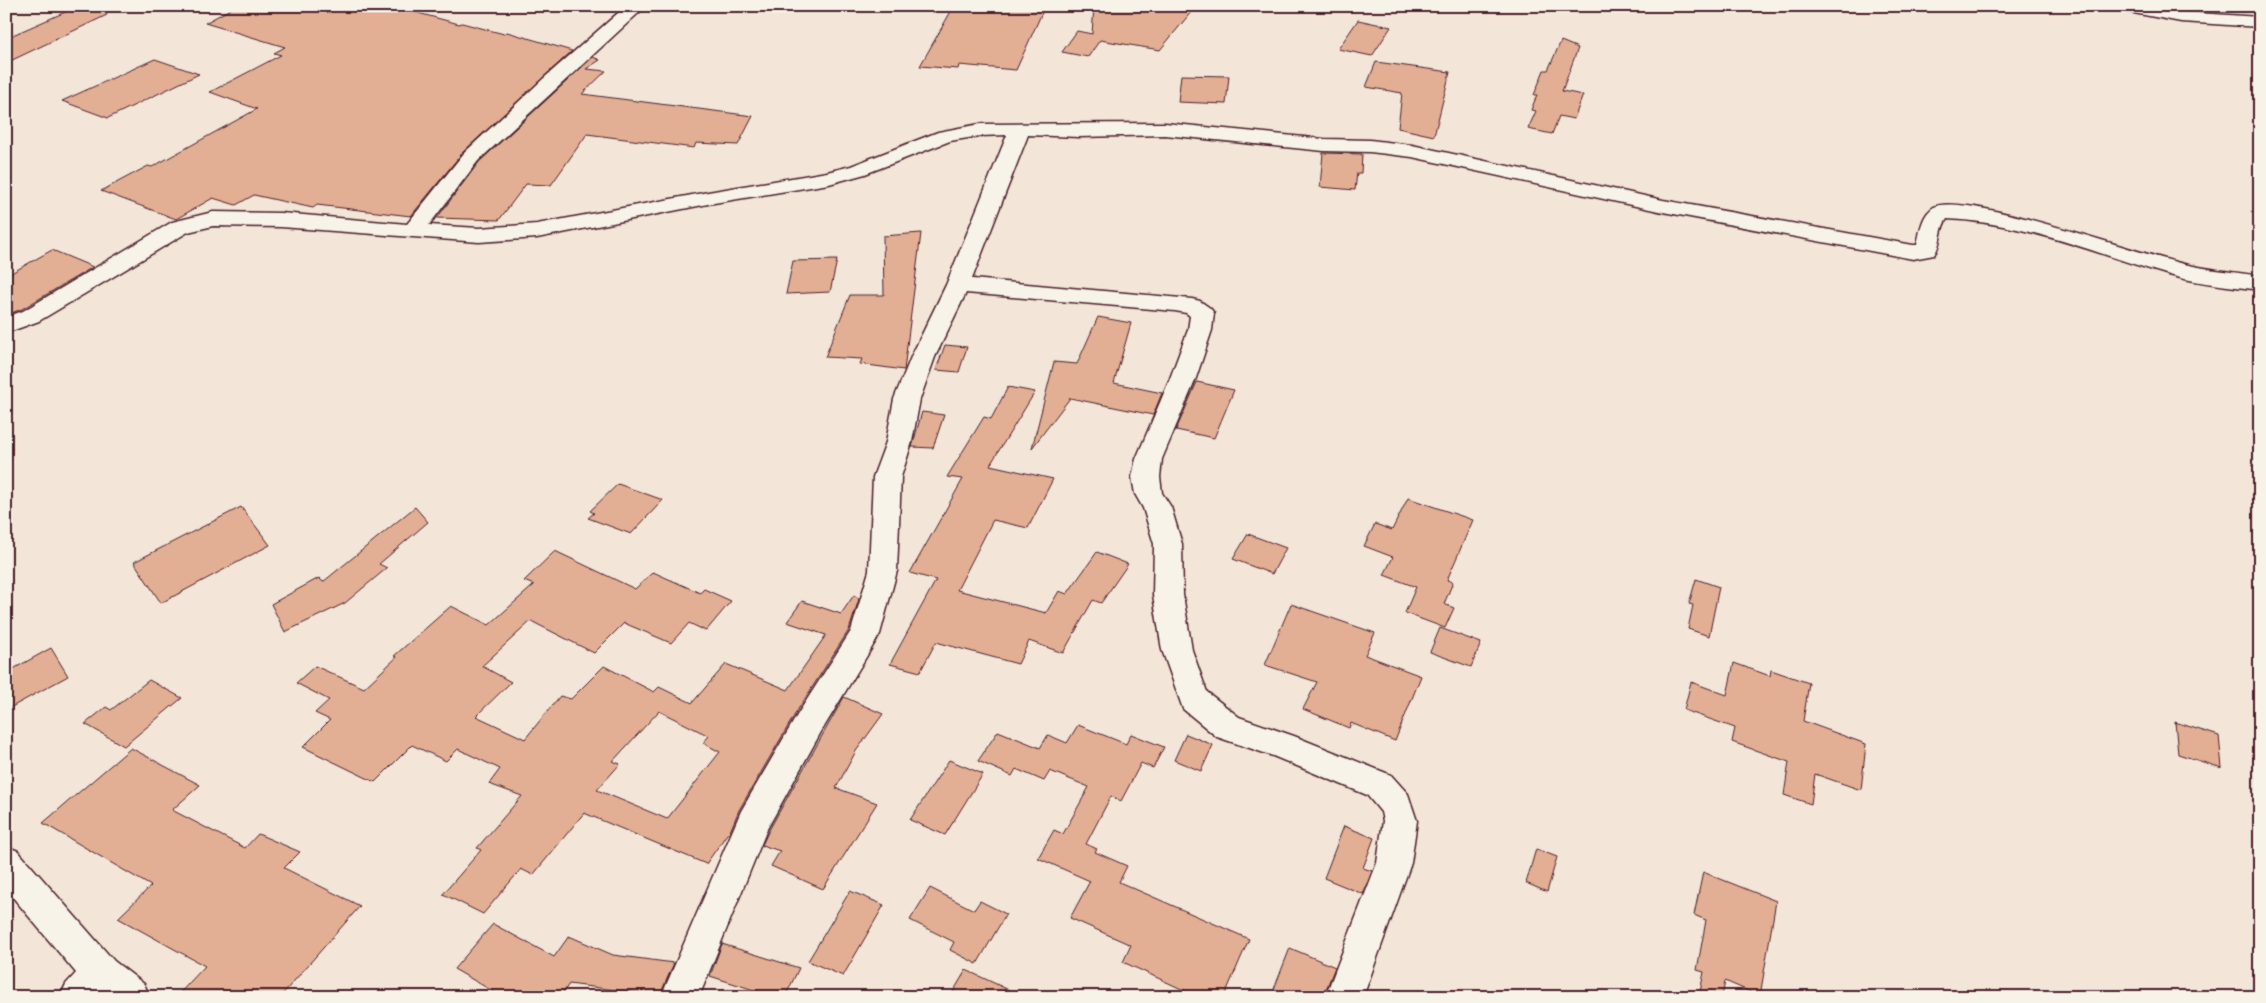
<svg xmlns="http://www.w3.org/2000/svg" width="2266" height="1003" font-family="'Architects Daughter',sans-serif">
<rect width="100%" height="100%" fill="#f3e5d7"/>
<filter id="ink" filterUnits="userSpaceOnUse"><feTurbulence type="fractalNoise" baseFrequency=".02" numOctaves="2"/><feDisplacementMap in="SourceGraphic" scale="10" xChannelSelector="R" yChannelSelector="G"/><feConvolveMatrix kernelMatrix="1 2 1 2 8 2 1 2 1" color-interpolation-filters="sRGB"/></filter>
<g filter="url(#ink)">
<path fill="#e2af95" stroke="#4a1f2b" fill-rule="evenodd" d="M79 6H103L107 15 6 63V38Z
M236 6H392L459 24 462 23 504 34 507 32 572 51 463 152 411 216 317 205 313 208 254 195 236 205 213 198 176 219 101 191 148 166 152 167 257 109 210 92 281 55 274 53 285 47 205 23Z
M954 6H1045L1016 70 959 65 958 69 920 66Z
M1094 6H1185L1182 10 1192 11 1160 50 1100 40 1088 57 1062 52 1077 31 1092 34Z
M1358 20 1391 27 1372 56 1338 49Z
M1561 41 1578 48 1562 91 1583 95 1574 119 1559 116 1552 134 1528 129 1536 111 1531 110 1537 95H1534L1544 70H1548Z
M593 57 600 60 586 69 606 71 582 94 753 116 738 145 696 143 694 148 587 134 551 185 526 184 499 220 437 218 479 162Z
M155 59 199 74 108 118 62 101Z
M1376 62 1450 72 1434 136 1398 128 1402 93 1366 87Z
M1181 75 1229 76 1226 104 1178 102Z
M1323 153 1362 154 1361 173H1357L1355 190 1320 187Z
M921 233 904 370 860 364 862 359 825 357 850 295H884L883 236Z
M52 250 93 267 22 309 6 315V276Z
M837 260 830 292 786 294 793 261Z
M1098 317 1131 323 1114 383 1162 393 1153 415 1070 398 1032 448 1054 362 1077 364Z
M945 345 967 347 959 372 936 370Z
M1197 382 1234 390 1214 438 1176 430Z
M1008 387 1035 392 990 465 1053 479 1028 528 993 520 957 590 1046 613 1059 591 1067 594 1097 552 1128 564 1101 603 1093 600 1063 653 1029 641 1018 664 936 642 920 672 890 664 936 580 910 573 963 479 947 477 984 417 991 419Z
M922 412 944 415 933 448 912 447Z
M618 484 663 500 631 534 588 518 594 513 590 511Z
M1408 498 1473 520 1447 580 1453 582 1444 604 1454 608 1445 628 1405 613 1416 587 1384 575 1393 557 1364 546 1375 524 1392 530Z
M241 507 270 545 161 603 134 562Z
M415 507 428 522 379 564 387 568 345 603 285 632 271 604 319 578 323 582Z
M1248 534 1286 548 1272 574 1233 559Z
M555 551 635 589 653 572 700 593 704 589 731 601 706 631 689 623 671 643 624 623 594 653 531 621 482 666 511 682 476 716 525 739 560 696 571 699 604 666 654 692 659 687 692 703 726 664 788 690 826 635 787 622 802 601 841 614 854 595 859 599 849 630 797 711 739 810 729 834H727L706 864 584 813 533 875 521 869 483 914 443 894 481 850 477 848 522 796 489 784 500 769 458 749 446 761 412 745 375 782 303 747 330 720 315 713 329 700 296 683 315 666 364 688 397 657 394 656 451 606 489 625 534 585 524 581ZM659 711 709 736 703 743 720 752 667 819 597 790 620 764 613 761Z
M1696 579 1719 587 1709 636 1688 629 1693 605 1689 604Z
M1291 604 1375 633 1365 655 1421 676 1395 741 1351 723 1349 728 1303 709 1317 682 1265 665Z
M1440 628 1481 643 1471 667 1430 652Z
M51 648 68 676 6 710V673Z
M1734 663 1770 676 1771 670 1809 683 1803 721 1866 744 1861 790 1815 774 1811 804 1784 795 1789 762 1732 742 1735 728 1684 710 1691 682 1727 695Z
M149 680 182 698 124 746 85 724 106 707 111 710Z
M844 697 883 714 856 751 836 788 877 803 823 889 771 866 780 851 762 845 769 830Z
M2175 722 2219 736 2222 768 2178 754Z
M1078 725 1126 744 1131 734 1164 747 1153 768 1141 763 1121 801 1111 796 1086 844 1097 849 1095 852 1127 866 1119 882 1249 939 1224 997H1199L1123 962 1131 945 1070 918 1090 881 1038 858 1054 830 1063 834 1089 787 1050 771 1044 781 1016 769 1012 776 978 761 998 731 1040 748 1048 735 1067 743Z
M1186 734 1213 745 1201 771 1174 760Z
M131 748 200 785 172 810 245 848 258 834 300 852 284 868 360 906 280 997H176L205 966 118 918 151 886 43 823Z
M949 760 983 774 945 835 910 820Z
M1344 826 1374 838 1363 868 1372 871 1363 894 1324 878Z
M1536 849 1557 857 1547 892 1526 883Z
M1703 872 1776 901 1760 996 1725 981 1722 997H1699L1704 972 1697 970 1706 920 1694 915Z
M930 888 974 910 980 901 1006 914 977 964 950 950 954 942 910 920Z
M850 891 884 905 843 976 808 961Z
M493 924 554 957 569 936 613 955 674 963 659 997H646L647 994 569 984 560 997H503L454 969Z
M722 944 799 968 785 997H776L710 976Z
M1290 948 1335 967 1323 997H1290L1274 989Z
M966 970 1024 997H950Z"/>
<g fill="none" stroke-linecap="round" stroke-linejoin="round">
<defs>
<path id="minor" d="M626 6H646L478 161 429 225 479 228 537 224 708 192 827 172 851 166 938 132 980 124 1165 123 1324 139 1370 140 1412 145 1663 200 1913 245H1917C1920 233 1921 215 1934 207 1963 191 2143 255 2184 264 2209 270 2235 272 2260 276V290C2231 286 2201 284 2173 276 2099 255 2024 222 1947 219 1939 229 1942 244 1934 255L1913 259 1663 212 1412 157 1370 152 1324 151 1165 135 1079 137 1028 135 972 279 1192 299 1200 301 1210 308 1214 313 1212 330 1195 381 1162 459 1160 477 1162 493 1171 507 1182 544 1183 595 1192 650 1207 692 1239 717 1294 736 1391 775 1408 794 1417 821 1411 863 1363 997H1325L1377 863 1383 821 1381 812 1367 795 1273 756 1217 737 1183 709 1162 650 1153 595 1154 544 1143 508 1135 494 1132 477 1136 459 1169 381 1188 330 1190 316 1186 313 1175 311 966 293 935 357 920 399 912 442 901 477 897 571 880 634 821 732 767 829 699 997H661L741 811 799 712 851 631 869 571 873 477 886 442 894 399 911 357 946 285 1007 135 980 136 950 141 865 174 829 184 708 204 537 238 479 242 281 227 213 226 188 232 39 321 6 333V317L23 311 172 222 213 212 281 213 407 224 464 153 544 78Z
M2114 6H2152L2181 12 2260 17V27L2181 22 2123 11 2117 10Z
M6 846 18 851 114 961 144 984 150 997H60L66 984 76 973 6 889Z"/>
</defs>
<use href="#minor" stroke="#4a1f2b" stroke-width="3"/>
<use href="#minor" fill="#f7f3e8" fill-rule="evenodd"/>
</g>
</g>
<rect width="2266" height="1003" fill="none" stroke="#f7f3e8" stroke-width="25"/>
<rect x="12" y="12" width="2241" height="978" fill="none" stroke="#4a1f2b" stroke-width="2" filter="url(#ink)"/>
</svg>
